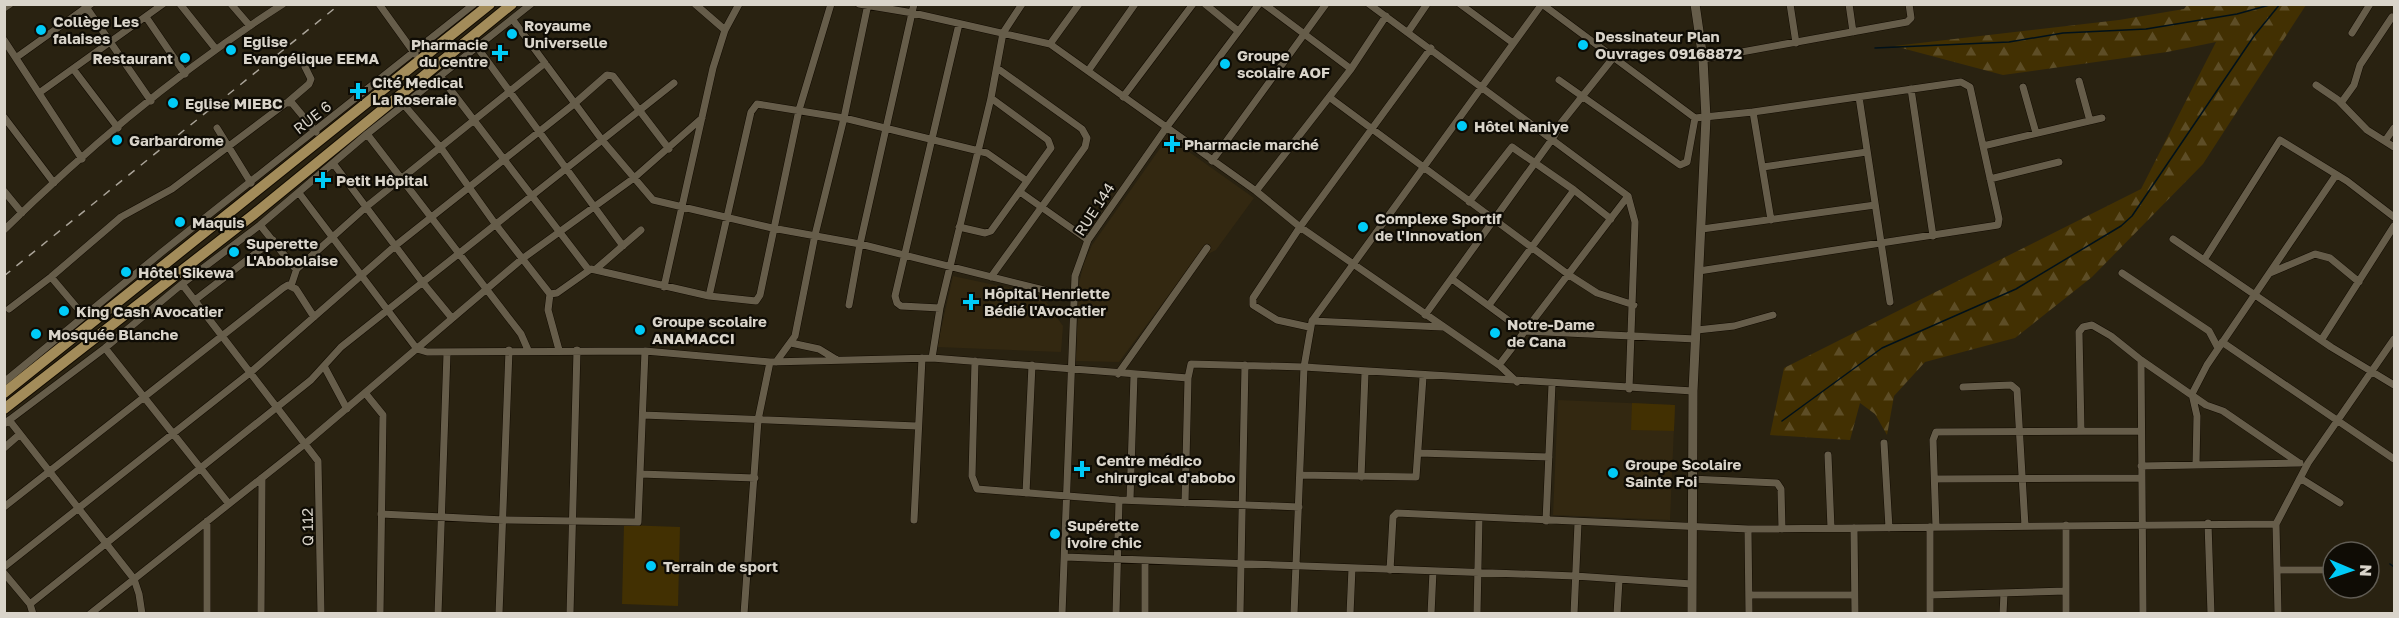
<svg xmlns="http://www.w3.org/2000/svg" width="2399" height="618" font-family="'Golos Text',sans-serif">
<defs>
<pattern id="forest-firs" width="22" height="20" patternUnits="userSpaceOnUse" patternTransform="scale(1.5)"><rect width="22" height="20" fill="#423002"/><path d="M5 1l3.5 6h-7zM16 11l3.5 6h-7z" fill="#5d4d26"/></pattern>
</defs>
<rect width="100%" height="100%" fill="#292211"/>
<path fill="#332811" d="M1168 137 1254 198 1216 250 1194 261 1119 362 1076 361 1079 283 1084 263 1092 245Z
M953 276 1041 295 1063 326 1061 352 937 347Z
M1558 400 1675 405 1670 520 1553 515Z"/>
<path fill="#423002" d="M1632 403 1675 405 1674 431 1631 430Z
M624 525 680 527 678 606 622 604Z"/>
<path fill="url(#forest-firs)" d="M2187 5H2306L2203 164 2092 277 2015 338 1925 362 1894 396 1887 435 1875 414 1860 403 1850 440 1770 435 1784 368 2141 189 2216 42 2167 52 2003 75 1894 46 2119 20 2184 9Z"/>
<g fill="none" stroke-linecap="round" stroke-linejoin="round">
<path stroke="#00111a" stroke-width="1.5" d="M1875 48 2009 42 2063 33 2146 29 2237 14 2273 4
M1782 421 1882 348 2016 289 2121 226 2132 216 2254 36 2280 4
M2390 564 2394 567"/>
<defs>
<path id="street" d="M84 4 151 101
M180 4 215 48
M231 4 250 26
M379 4 415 54
M695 4 725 30
M859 4 913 13 1050 44 1256 191 1300 227 1499 365 1517 382
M1205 4 1238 31
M1264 4 1351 69
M1369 4 1628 196 1635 222 1629 389
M1460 4 1513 43
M1542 4 1695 118 1753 112 1961 82 1970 87 1999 219 1998 225 1699 271
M1790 4 1796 43
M1849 4 1853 32
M4 8 10 4
M146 17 185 74
M513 20 602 140 653 200 772 228 860 244 1072 297
M1408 32 1427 4
M2352 33 2370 4
M4 40 82 159
M1050 44 1079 4
M477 47 623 246
M17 57 91 4
M1703 59 1907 22 1911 18 1909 4
M74 70 118 128
M1088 71 1135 4
M440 76 588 269
M1559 80 1680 165 1687 162 1695 118
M2079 81 2090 121
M2316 85 2338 100 2367 130 2394 147
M2023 87 2036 133
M1911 89 1933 236
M39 93 163 4
M1123 97 1193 4
M1329 97 1569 275 1597 293 1634 305
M1859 97 1890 302
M288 102 309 84 311 79 305 67
M2341 103 2354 85 2360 65 2392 17
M404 105 441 148 496 225 550 294 557 293 591 269 709 296 756 301 760 295 799 110 831 4
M1753 112 1771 220
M4 117 54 183
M217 128 251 183
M367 134 521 334 528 350
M2385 141 2394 128
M1983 146 2102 118
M1212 161 1326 4
M333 163 423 283 451 317
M1763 167 1867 152
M1990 179 2059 162
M4 191 22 213
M1256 191 1351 69 1386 16
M1020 192 1088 240
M299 193 417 349 427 352 645 351 770 362 932 358 1188 378
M1469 202 1512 147 1574 190
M260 225 294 267 298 268 366 207 545 63
M959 227 985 233 991 231 1051 148 1048 140 991 98
M1702 229 1875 205
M4 230C89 146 183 68 283 4
M2173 239 2331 347 2394 385
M2204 260 2280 140 2347 181 2394 217
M596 269 641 230
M2122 273 2209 331 2218 348
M2270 273 2315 254 2330 258 2359 282
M51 277 84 316
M991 277 1085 147 1087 138 1082 129 997 68
M1452 279 1523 331 1696 339
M182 284 318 461 321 614
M291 286 297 268
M664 287 713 68 725 30 739 4
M550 294 548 310 559 350
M709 296 751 112 757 104 844 118 987 153 1027 181
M195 300 273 240
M849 305 860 244 914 4
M1489 305 1574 190 1611 219
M940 308 901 306 897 303 895 296 959 24
M9 309 51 277 121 217 172 189 286 103H292L316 132
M1425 315 1553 138 1561 123 1613 58
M1312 321 1442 327
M1309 327 1277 320 1253 305V298L1300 227 1431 48
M1697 330 1734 326 1773 315
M2322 339 2394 226
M2222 342 2394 459
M791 343 819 349 837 360
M105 348 229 504
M932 358 940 308 991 98 1003 33 1022 4
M2141 360 2143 614
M975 361 972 476 977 489 1119 500 1299 507
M776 362 795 336 815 235 844 118 868 4
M1499 365 1628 196
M324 366 347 409
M1118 374 1207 248
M4 382 162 252 474 4
M1963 387 2011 385 2017 390 2025 526
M366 394 383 415 380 614
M643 415 917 426
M9 420 134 579 139 594 142 614
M4 424 105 348 182 284 260 225 367 134 531 4
M2081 431 2079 332 2083 327 2092 325 2111 336 2141 360 2206 405 2223 411 2299 463
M1884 443 1889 528
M4 448 20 434
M1419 453 1549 457
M1828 455 1831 528
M2196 465 2197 416 2192 394 2207 365 2336 175
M2141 466 2300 463
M640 474 755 478
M1300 475 1416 477 1423 377
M1361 477 1365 373
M2300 478 2340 503
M1691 479 1777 483 1781 489 1782 529
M1935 479 2140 478
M1026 493 1032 365
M1130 500 1134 375
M1185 503 1188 378 1191 364 1304 367 1693 391
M4 507 283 288 288 285 296 289 314 317
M381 514 504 520 638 522 645 351
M914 520 922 358
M1546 521 1552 384
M2208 523 2211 614
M1936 527 1933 440 1936 432 2140 431
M1854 528 1855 614
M1748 529 1749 614
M1065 557 1575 576 1692 584
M4 567 251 372 395 246 574 104 607 75 613 76 669 149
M1390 570 1393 517 1397 513 1748 529 2276 524
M2278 570H2333
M4 573 30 604 33 614
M1749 595H1854
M1930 595 2066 591
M30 604 311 380 341 347 674 83
M90 614 306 443 522 259 634 178 702 118
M207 614V521
M261 614 262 478
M438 614 447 353
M499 614 509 350
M570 614 577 350
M744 614 758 420 770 362
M1062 614 1075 276 1088 240 1166 128 1259 4
M1116 614 1119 500
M1145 614V561
M1240 614 1245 365
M1294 614 1304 367 1312 321 1542 4
M1350 614 1352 568
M1431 614 1433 571
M1477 614 1479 517
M1574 614 1578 523
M1617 614 1619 580
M1930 614V527
M2003 614 2004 593
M2066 614V525
M2278 614 2276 524 2308 463 2394 339"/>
<path id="secondary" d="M1692 614 1693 391 1706 118 1703 59 1695 4"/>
<path id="primary" d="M4 393 490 4
M4 409 253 215 512 4"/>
</defs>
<use href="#street" stroke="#120b00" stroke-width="8"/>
<use href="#secondary" stroke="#120b00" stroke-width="10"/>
<use href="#primary" stroke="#120b00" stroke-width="12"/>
<use href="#street" stroke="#665d4a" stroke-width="7"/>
<use href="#secondary" stroke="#665d4a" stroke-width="9"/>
<use href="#primary" stroke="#a38c5a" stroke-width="10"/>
<path stroke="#aaa499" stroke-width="1.5" stroke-dasharray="8 8" stroke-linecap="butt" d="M4 276 340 4"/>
</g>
<g fill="#00cbf8" stroke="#0f0c05" stroke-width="2">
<circle cx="41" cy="30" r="6"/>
<circle cx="512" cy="34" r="6"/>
<circle cx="1583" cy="45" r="6"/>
<circle cx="231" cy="50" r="6"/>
<path d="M497 44h6v6h6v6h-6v6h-6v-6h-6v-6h6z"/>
<circle cx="185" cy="58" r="6"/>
<circle cx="1225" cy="64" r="6"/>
<path d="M355 82h6v6h6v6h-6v6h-6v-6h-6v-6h6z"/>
<circle cx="173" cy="103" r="6"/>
<circle cx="1462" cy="126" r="6"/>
<circle cx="117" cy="140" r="6"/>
<path d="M1169 135h6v6h6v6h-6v6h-6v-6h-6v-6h6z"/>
<path d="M320 171h6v6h6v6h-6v6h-6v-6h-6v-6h6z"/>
<circle cx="180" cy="222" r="6"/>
<circle cx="1363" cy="227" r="6"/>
<circle cx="234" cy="252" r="6"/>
<circle cx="126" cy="272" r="6"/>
<path d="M968 293h6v6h6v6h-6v6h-6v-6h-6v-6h6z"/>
<circle cx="64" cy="311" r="6"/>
<circle cx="640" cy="330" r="6"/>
<circle cx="1495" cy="333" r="6"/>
<circle cx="36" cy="334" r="6"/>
<path d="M1079 460h6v6h6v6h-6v6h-6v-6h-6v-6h6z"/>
<circle cx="1613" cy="473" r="6"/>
<circle cx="1055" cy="534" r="6"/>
<circle cx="651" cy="566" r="6"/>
</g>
<g text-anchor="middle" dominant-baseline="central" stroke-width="4.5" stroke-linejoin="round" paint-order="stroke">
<g font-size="15" font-weight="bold" fill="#d9d4ca" stroke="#0f0c05" text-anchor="start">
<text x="53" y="21">Collège Les<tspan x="53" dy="17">falaises</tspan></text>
<text x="524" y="25">Royaume<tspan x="524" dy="17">Universelle</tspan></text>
<text x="1595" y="36">Dessinateur Plan<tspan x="1595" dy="17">Ouvrages 09168872</tspan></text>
<text x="243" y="41">Eglise<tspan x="243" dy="17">Evangélique EEMA</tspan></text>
<text x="488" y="44" text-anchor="end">Pharmacie<tspan x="488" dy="17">du centre</tspan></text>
<text x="1237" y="55">Groupe<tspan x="1237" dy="17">scolaire AOF</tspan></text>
<text x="173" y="58" text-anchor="end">Restaurant</text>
<text x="372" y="82">Cité Medical<tspan x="372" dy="17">La Roseraie</tspan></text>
<text x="185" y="103">Eglise MIEBC</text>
<text x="1474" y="126">Hôtel Naniye</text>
<text x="129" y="140">Garbardrome</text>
<text x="1184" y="144">Pharmacie marché</text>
<text x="336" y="180">Petit Hôpital</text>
<text x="1375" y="218">Complexe Sportif<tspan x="1375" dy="17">de l'Innovation</tspan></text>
<text x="192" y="222">Maquis</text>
<text x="246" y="243">Superette<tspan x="246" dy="17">L'Abobolaise</tspan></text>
<text x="138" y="272">Hôtel Sikewa</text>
<text x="984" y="293">Hôpital Henriette<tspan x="984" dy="17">Bédié l'Avocatier</tspan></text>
<text x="76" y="311">King Cash Avocatier</text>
<text x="652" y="321">Groupe scolaire<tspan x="652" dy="17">ANAMACCI</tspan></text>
<text x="1507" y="324">Notre-Dame<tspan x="1507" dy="17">de Cana</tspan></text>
<text x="48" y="334">Mosquée Blanche</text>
<text x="1096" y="460">Centre médico<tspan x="1096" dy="17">chirurgical d'abobo</tspan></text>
<text x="1625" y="464">Groupe Scolaire<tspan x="1625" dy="17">Sainte Foi</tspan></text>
<text x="1067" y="525">Supérette<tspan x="1067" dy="17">ivoire chic</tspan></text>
<text x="663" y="566">Terrain de sport</text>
</g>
<g font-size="15" fill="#d9d4ca" stroke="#0f0c05">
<text transform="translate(312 117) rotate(-38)">RUE 6</text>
<text transform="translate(1094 209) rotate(-57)">RUE 144</text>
<text transform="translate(307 527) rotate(-91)">Q 112</text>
</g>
</g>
<rect width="2399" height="618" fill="none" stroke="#d9d4ca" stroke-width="12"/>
<g transform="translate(2351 570) rotate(92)"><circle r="28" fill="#0f0c05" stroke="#605c54" stroke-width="1.5"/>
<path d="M0-4.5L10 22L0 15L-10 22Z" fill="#00cbf8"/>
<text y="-9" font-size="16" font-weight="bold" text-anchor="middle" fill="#d9d4ca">N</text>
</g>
</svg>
